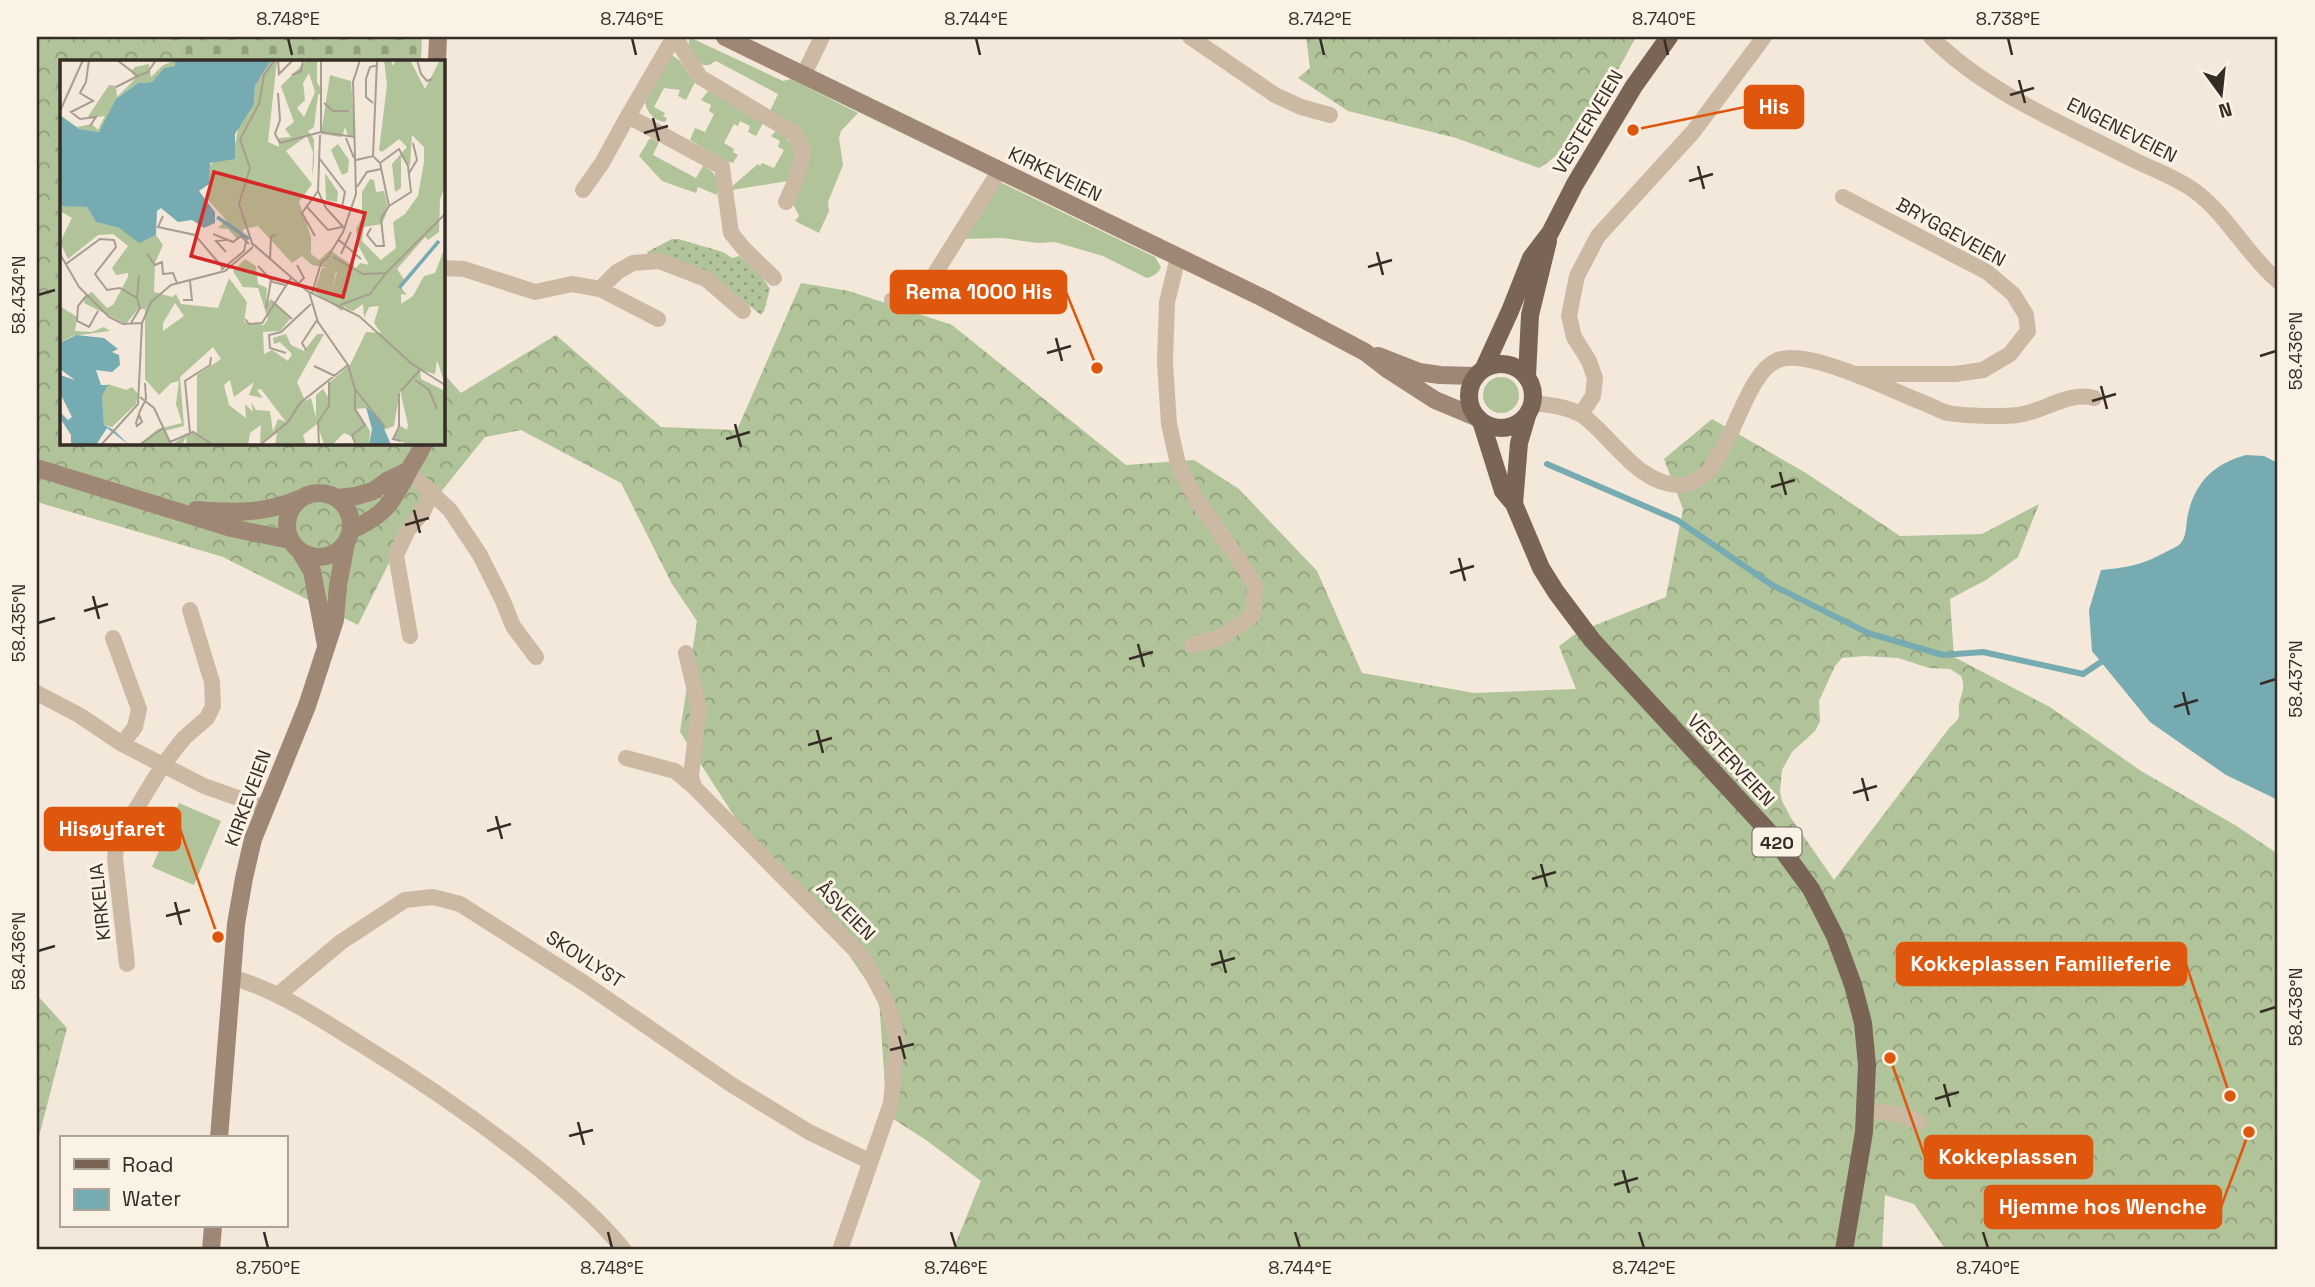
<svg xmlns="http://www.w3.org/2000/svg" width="2315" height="1287" font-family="'Space Grotesk',sans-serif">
<defs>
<pattern id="forest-crowns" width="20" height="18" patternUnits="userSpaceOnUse" patternTransform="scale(1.75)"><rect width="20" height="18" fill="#b1c398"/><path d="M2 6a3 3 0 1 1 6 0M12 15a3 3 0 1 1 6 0" fill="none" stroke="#919f7c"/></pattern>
<pattern id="cemetery-stones" width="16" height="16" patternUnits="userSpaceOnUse" patternTransform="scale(1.75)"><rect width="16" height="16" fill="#b1c398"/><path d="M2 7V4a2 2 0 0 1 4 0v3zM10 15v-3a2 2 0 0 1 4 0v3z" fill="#919f7c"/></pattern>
<pattern id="garden-dots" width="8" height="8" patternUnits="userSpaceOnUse" patternTransform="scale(1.75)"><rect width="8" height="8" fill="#b1c398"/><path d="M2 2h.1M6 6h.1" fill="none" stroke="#919f7c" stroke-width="1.8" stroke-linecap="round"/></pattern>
</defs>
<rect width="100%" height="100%" fill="#f3e8d9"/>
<path fill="#b1c398" d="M689 37 783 81 791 79 858 113 841 131 839 138 843 165 828 202 829 211 819 233 795 221 799 216 792 202 806 160 770 111 778 94 716 61 709 65H703L689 51Z
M670 55C684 59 685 73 695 82L686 100 678 96 680 90 664 88 654 107 665 113 663 116 667 118 665 122C652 121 642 107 646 93 649 83 664 65 670 55Z
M709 90 764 121 756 136 748 132 750 126 740 121 738 126 734 124 724 143 734 149 733 152 738 155 733 163 726 161 690 140 695 128 705 132 714 114 709 111 711 105 701 100Z
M778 129C799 149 799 155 788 181L732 190 730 188 758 164 760 166 762 163 774 168 784 150 778 147 780 141 771 136Z
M650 138 659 142 653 155 696 178 703 166C716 171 719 181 717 195L698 187 696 193 662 181 639 156Z
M996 180 1155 257 1161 267C1158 274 1153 276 1147 278L1103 256 1055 242 1037 243 1003 238 960 239Z
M1483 395a18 18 0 1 1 36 0a18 18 0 1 1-36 0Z
M179 803 221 821 194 885 152 867Z"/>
<path fill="url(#forest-crowns)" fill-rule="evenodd" d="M37 37H163L174 44 180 61H61V443H443V373L461 393 556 335 661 427 737 430 801 283 849 291 952 325 1126 465 1194 460 1239 489 1317 571 1362 673 1474 693 1576 689 1559 646 1578 632 1666 597 1683 509 1664 459 1712 419 1806 473 1900 536 1982 534 2039 504 2018 557 1986 580 1950 599 1954 657 2050 707 2141 771 2235 825 2278 854V1250H1946L1914 1204 1885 1195 1882 1250H953L981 1181 926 1140 887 1115 879 999 816 907 740 825 680 732 697 621 672 584 621 483 521 430 485 437 412 528 404 533 358 625 223 557 37 502ZM1864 656 1898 658 1929 668 1950 669 1961 676C1965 686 1963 690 1960 700 1956 713 1965 716 1950 727L1834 880 1791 818 1782 801 1780 792 1782 770 1792 752 1815 731 1820 721 1819 701 1835 666 1842 658Z
M1306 37H1636C1612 80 1582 143 1539 168L1456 138 1348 111 1298 78 1310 68Z
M37 995 67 1028 37 1144Z"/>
<path fill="url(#cemetery-stones)" d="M163 37H422L421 61H180L174 44Z"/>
<path fill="url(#garden-dots)" d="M672 239H678L723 252 732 258 739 256 758 271 770 289 764 311 761 315C722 284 699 262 648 254L647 252Z"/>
<path fill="#76abb2" d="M2246 455 2264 456 2278 463V800L2226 775 2150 722 2092 651 2089 610 2101 570C2129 567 2139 566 2164 553 2169 550 2175 548 2179 545 2186 539 2186 528 2187 519 2193 485 2212 464 2246 455Z"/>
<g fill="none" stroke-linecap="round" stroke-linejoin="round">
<path stroke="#76abb2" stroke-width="6" d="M1547 464 1677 520 1772 585 1868 633 1943 655 1983 652 2083 674 2101 662"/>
<path stroke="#ccb9a4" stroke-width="16" d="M674 37 628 116 722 167 731 233 744 249 774 278
M675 37 700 77 795 134 804 152 795 182 786 202
M1190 37 1275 95 1301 107 1330 115
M1931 37C1987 93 2064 124 2134 160 2154 170 2178 178 2196 192 2228 216 2247 255 2278 281
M804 74 822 37
M583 190 602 163 628 116
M1843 197 1987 272 2013 294 2026 315 2028 331 2010 354 1983 370 1955 374H1858
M1178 257 1167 302 1165 362 1169 424 1178 464 1196 499 1232 549 1255 585 1253 615 1222 637 1192 645
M443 268 464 269 535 292 572 284 600 289 658 319
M600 289 617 272 633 263 659 261 706 279 743 311
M892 300C908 298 918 295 929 283L1000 170
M1533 403C1549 405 1565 406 1580 414 1586 417 1591 423 1596 427 1620 450 1645 486 1681 485 1730 484 1738 376 1778 360 1809 348 1892 391 1924 403 1932 406 1940 411 1948 413 1964 416 2001 417 2018 415 2043 412 2068 391 2094 398
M1581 414 1593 396 1595 378 1589 361 1574 337 1569 316 1577 276 1598 236 1693 132 1764 37
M408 471 450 510 480 555 503 601 513 626 536 657
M410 636 396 555 408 530 423 512 432 491
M113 638 139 709 135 727 122 744
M686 653 699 708 691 776 694 787
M37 693 79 715 122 744 204 786 264 807
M626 758 675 771 694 787 864 959 886 1001 897 1038 891 1103 840 1250
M127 964 115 858 117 840 163 765 184 738 207 718 213 706 212 682 190 610
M231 977C279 991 317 1017 359 1043 421 1081 482 1123 539 1169 569 1194 599 1219 624 1250
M279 994 341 942 405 900 433 897 460 904 584 983 732 1085 809 1132 869 1161
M1867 1111 1898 1114 1919 1122"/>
<path stroke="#9f8775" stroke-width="18" d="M725 37 1265 299 1365 352 1387 369 1435 400 1478 418
M437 61 438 37
M1378 356 1419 372 1440 375 1475 376
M37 468 231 528 290 540
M287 525a32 32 0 1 1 64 0a32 32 0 1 1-64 0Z
M337 498 356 496 373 491 387 481 408 471
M196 510C235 513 263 514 299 499
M351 530C385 515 391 504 408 472 413 462 420 453 424 443
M300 551 312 571 326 645
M219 1138 236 924 244 878 253 839 307 706 335 620 338 585 346 543
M211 1250 213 1226"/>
<path stroke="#796456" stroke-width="18" d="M1469 396a32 32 0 1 1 64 0a32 32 0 1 1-64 0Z
M1484 368 1510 311 1531 258 1550 233 1575 184 1634 86 1669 37
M1527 376 1530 315 1548 241
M1481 421 1503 491 1514 504 1541 568 1556 592 1592 640 1770 833 1811 889 1835 936 1853 985 1863 1023 1867 1065 1864 1132 1844 1250
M1514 504 1519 443 1527 416"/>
</g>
<path fill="none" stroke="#362c26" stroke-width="2.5" d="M288 38 292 55M632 38 636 55M976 38 980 55M1320 38 1324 55M1664 38 1668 55M2008 38 2012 55M2019 80 2025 103M2010 95 2034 88M653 118 659 141M644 133 668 126M1698 166 1704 189M1689 181 1713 174M1377 252 1383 275M1368 267 1392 260M38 295 55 290M1056 338 1062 361M1047 353 1071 346M2260 356 2276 351M2101 386 2107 409M2092 401 2116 394M735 424 741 447M726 439 750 432M1780 472 1786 495M1771 487 1795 480M414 510 420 533M405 525 429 518M1459 558 1465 581M1450 573 1474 566M93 596 99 619M84 611 108 604M38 623 55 618M1138 644 1144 667M1129 659 1153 652M2260 684 2276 679M2183 692 2189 715M2174 707 2198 700M817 730 823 753M808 745 832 738M1862 778 1868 801M1853 793 1877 786M496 816 502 839M487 831 511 824M1541 864 1547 887M1532 879 1556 872M175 902 181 925M166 916 190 910M1220 950 1226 973M38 951 55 946M1211 965 1235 958M2260 1012 2276 1007M899 1036 905 1059M890 1050 914 1044M1944 1084 1950 1107M1935 1099 1959 1092M578 1122 584 1145M569 1136 593 1130M1623 1170 1629 1193M1614 1185 1638 1178M264 1232 268 1248M608 1232 612 1248M951 1232 956 1248M1295 1232 1300 1248M1639 1232 1644 1248M1983 1232 1988 1248"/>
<g text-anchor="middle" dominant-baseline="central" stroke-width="6" stroke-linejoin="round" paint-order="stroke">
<rect fill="#faf2e5" stroke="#71675f" stroke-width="2" x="1752.5" y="827.5" width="49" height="29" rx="5"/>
<g font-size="18" font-weight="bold" fill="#362c26">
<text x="1777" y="842">420</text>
</g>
<g font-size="19" fill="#362c26" stroke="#faf2e5">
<text transform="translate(1588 122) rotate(-59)">VESTERVEIEN</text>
<text transform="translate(2122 130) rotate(27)">ENGENEVEIEN</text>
<text transform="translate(1055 174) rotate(26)">KIRKEVEIEN</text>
<text transform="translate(1951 232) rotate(29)">BRYGGEVEIEN</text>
<text transform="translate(1731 760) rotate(47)">VESTERVEIEN</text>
<text transform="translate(248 798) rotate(-70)">KIRKEVEIEN</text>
<text transform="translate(100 902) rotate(-96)">KIRKELIA</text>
<text transform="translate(846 911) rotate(45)">ÅSVEIEN</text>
<text transform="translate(585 959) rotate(33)">SKOVLYST</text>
</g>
</g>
<g transform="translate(60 60)">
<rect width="385" height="385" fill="#f3e8d9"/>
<path d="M115 0V6L104 8 92 22 78 23 56 39 43 68 39 72 19 69 0 55 17 67 32 64 38 70 45 56 27 58 49 25 56 26 57 37 76 18 71 12 75 7 89 4 91 17 102 6ZM211 0H217L208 82 219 87V78L231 77 225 69 234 62 221 26 247 0H257V22L263 32 258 35 254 67 248 71 254 79V101L252 119 253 92 247 76 226 91 252 124 239 142 251 177V194L259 200 270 190 296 208 300 203 309 205 298 185 296 169 302 158V132L310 119 314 120 316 132 324 131 328 149 322 164 304 167 302 181 321 200 336 188 333 162 345 154 358 136 364 102V87L352 75 350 106 341 97V128L335 132 332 104 347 87 339 79 322 92 319 90 327 25 324 0H331L333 6 336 0H350L365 29 380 0H385V125L380 140 379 172 368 180 365 177 337 209 345 221 340 226 347 235 341 234V244L353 236 364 216 375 213 385 187V324L377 300 375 314 360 310 361 319 385 331V385H348L334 378 341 366 347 370 348 365 340 330 334 366 323 370 316 355 305 348 296 349 310 371 309 385H295L293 377 284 373 273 384H264L257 364 243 375 246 385H215L217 373 200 383 201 365 190 373 188 385H127L126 377 122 385H78L98 369 122 363 116 344 119 321 111 323 99 335 85 319V249H78L66 264 24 243 25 236 32 232 47 248 53 245 68 217V213L56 215 52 208 68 186 53 174 38 175 8 199 0 182 12 158 0 151 2 145 27 147 36 162 59 168 80 181 96 175 103 185 95 203 94 232 112 237 116 234 121 244 158 248 169 218 187 242 184 262 204 265 208 259 198 228 183 227 173 211 185 199 196 206 198 224 207 228 206 244 211 239 230 259 220 271 203 272 204 294 212 290 228 301 232 294 220 282 214 284 213 278 226 274 231 285 244 291 257 274H264L237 322 245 341 251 338 256 358V335L263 329 268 337 269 323 290 305 306 272 321 273 314 263 319 246 309 247 304 258 303 244 293 251 287 249 272 231 277 212 273 209 252 205 242 196 232 203 198 166 184 169 178 180 168 169 158 168 166 160 146 138 152 126 147 120 149 106 175 85 179 64 194 44 195 26ZM249 13 255 32 244 57 237 48 245 40 243 23ZM115 243 124 256 103 271V263ZM153 287 161 299 137 315V373H128L113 384 104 371 124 366 120 317ZM170 320 174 337 194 322 189 335 203 338 197 330 201 329 226 362 218 359 213 372 210 351 196 350 191 342 193 352 185 344 186 358 169 345 164 325ZM270 15 291 21 295 76H288L285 67 282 77 261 74ZM278 84 289 100 288 112 282 115 271 90ZM265 113 278 132 277 142 266 140ZM0 246 17 257 15 271 32 272 44 267 50 271 12 276 0 283ZM48 324 66 330 72 327 78 334 76 344 52 367 44 365 42 336Z" fill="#b1c398" fill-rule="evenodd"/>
<path d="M277 207 272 231 285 247 282 251 254 232 262 208Z" fill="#b1c398"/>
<path d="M115 0H211L195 26 194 44 175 74V99L150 103 149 124 139 131 155 152V163L144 168 132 160 118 162 101 148 97 151 96 175 79 183 59 168 36 162 27 147 0 146V55L19 69 39 72 56 39 78 23 92 22 104 8 115 6ZM16 275 44 278 58 289 52 292 59 295 60 305 52 312 36 310 41 325H48L42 336 44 365 54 370 69 385 47 368 36 385H11V375L0 358V352L8 360 12 357 0 333V315L15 320 0 309V283ZM306 347 320 359 331 385H309L312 369Z" fill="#76abb2"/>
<path fill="none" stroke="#76abb2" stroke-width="3.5" d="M157 157 189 179M339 228 379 181"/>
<path fill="none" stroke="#a79d91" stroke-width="2" d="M29 0 26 22 20 33 33 41 11 52 20 59 36 57 30 66M57 0 78 16 88 12 96 0M218 0 219 14 233 0M261 0V72M357 0 361 14 367 21 372 19M232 15 241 11 243 0M56 27 78 16M218 33 220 60 215 74 220 83 261 72M264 43 273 51H289M313 43 306 37V19L310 7 318 5M0 51 23 0M261 72 295 77M260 75 258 131 266 148 285 169M286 78 294 98M313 96 317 1M259 98 285 132 282 147M296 100 313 96 320 103 329 146 321 159 324 186H316L307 175 311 168M320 103 339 89 348 106 351 132 329 146M349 113 357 100 353 83M297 127 307 112 321 109M246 146 268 170 282 167M103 156 98 167 135 175 163 208M153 174 173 182 181 176 189 184M255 176 242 153 258 131M279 180 301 199M193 184 247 231 299 256 352 304 385 325M193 186 179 144 190 108 180 79 199 44 204 15 215 0M166 192 156 181 166 180M0 194 19 227 49 257 63 264 82 263M87 194 95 205 102 202 103 214 113 213 117 223M281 194 291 172M269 195 283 172 296 134 293 22 300 0M273 197 303 214 326 213 385 154M210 200 211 177 216 174M6 204 40 179 54 180 56 187 35 214 47 230 60 228 77 238 80 248 71 263M237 205 244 218 238 224M198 206 213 222 225 225M161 210 184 191 186 182M252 233 261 203 269 196M27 235 18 246 17 261 29 267 38 251M77 238 79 215M123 240H132L130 221M213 242 232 259M280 245 310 234 326 213M206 249 211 220M185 259 189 264 202 263 231 218M246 290 242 283 257 260M226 293 210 288 209 275 221 272 251 244M288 305 295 329 325 367M254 306 275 316M355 320 369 330 377 349M341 331 360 310M339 333V367L333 379 341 381M80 337 94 348 110 382 133 372 153 385M79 355 82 362 77 366 76 363 80 351 86 339 85 323M130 373 125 321 150 305 151 297M295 383 292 375 305 365 295 349V329M81 384 103 368M41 385 78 344 82 263 91 242 111 225 165 211 193 187M200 385 228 362 240 343 288 305 258 262 249 232M259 385 258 362 269 346V322"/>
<path fill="#d62828" fill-opacity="0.15" stroke="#d62828" stroke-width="3.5" d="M154 112 305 153 283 237 131 196Z"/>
<rect width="385" height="385" fill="none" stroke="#362c26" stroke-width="3.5"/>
</g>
<path fill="none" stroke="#df570d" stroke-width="2.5" d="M1633 130L1745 107M1097 368L1066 292M218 937L180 829M2230 1096L2186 964M1890 1058L1925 1157M2249 1132L2221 1207"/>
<g fill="#df570d" stroke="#faf2e5" stroke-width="2.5">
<circle cx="1633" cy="130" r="7"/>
<circle cx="1097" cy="368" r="7"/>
<circle cx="218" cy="937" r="7"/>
<circle cx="2230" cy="1096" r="7"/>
<circle cx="1890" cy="1058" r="7"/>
<circle cx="2249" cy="1132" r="7"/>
</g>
<g fill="#df570d" stroke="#df570d" stroke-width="2.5">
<rect x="1745" y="86" width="58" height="42" rx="7"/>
<rect x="891" y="271" width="175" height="42" rx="7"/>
<rect x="45" y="808" width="135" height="42" rx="7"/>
<rect x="1897" y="943" width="289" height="42" rx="7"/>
<rect x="1925" y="1136" width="167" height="42" rx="7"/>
<rect x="1985" y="1186" width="236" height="42" rx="7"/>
</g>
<g font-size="21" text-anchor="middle" font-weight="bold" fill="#fff">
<text x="1774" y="114">His</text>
<text x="979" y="299">Rema 1000 His</text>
<text x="112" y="836">Hisøyfaret</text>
<text x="2041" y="971">Kokkeplassen Familieferie</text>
<text x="2008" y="1164">Kokkeplassen</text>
<text x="2103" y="1214">Hjemme hos Wenche</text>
</g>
<rect width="2315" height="1287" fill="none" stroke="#faf2e5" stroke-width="77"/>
<rect x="60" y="1136" width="228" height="91" fill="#faf2e5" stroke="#aca399" stroke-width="2"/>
<rect x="74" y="1159" width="35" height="10" fill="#796456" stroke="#aca399" stroke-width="2"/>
<text x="122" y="1172" font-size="21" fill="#362c26">Road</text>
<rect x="74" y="1189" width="35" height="21" fill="#76abb2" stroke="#aca399" stroke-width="2"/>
<text x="122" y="1206" font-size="21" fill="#362c26">Water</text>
<g transform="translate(2221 94) rotate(165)" stroke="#faf2e5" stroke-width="5" paint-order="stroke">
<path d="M0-5L12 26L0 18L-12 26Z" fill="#362c26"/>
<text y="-10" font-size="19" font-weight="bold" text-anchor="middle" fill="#362c26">N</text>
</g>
<rect x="38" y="38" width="2238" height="1210" fill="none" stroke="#362c26" stroke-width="2.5"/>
<g font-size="18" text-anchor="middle" fill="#362c26">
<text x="288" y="25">8.748°E</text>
<text x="632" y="25">8.746°E</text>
<text x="976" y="25">8.744°E</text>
<text x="1320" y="25">8.742°E</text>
<text x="1664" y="25">8.740°E</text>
<text x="2008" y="25">8.738°E</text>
<text transform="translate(19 295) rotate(-90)" y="6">58.434°N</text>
<text transform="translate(2296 351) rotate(-90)" y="6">58.436°N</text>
<text transform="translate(19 623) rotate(-90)" y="6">58.435°N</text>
<text transform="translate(2296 679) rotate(-90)" y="6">58.437°N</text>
<text transform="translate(19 951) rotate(-90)" y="6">58.436°N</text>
<text transform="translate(2296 1007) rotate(-90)" y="6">58.438°N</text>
<text x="268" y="1274">8.750°E</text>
<text x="612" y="1274">8.748°E</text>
<text x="956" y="1274">8.746°E</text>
<text x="1300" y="1274">8.744°E</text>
<text x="1644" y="1274">8.742°E</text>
<text x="1988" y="1274">8.740°E</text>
</g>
</svg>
